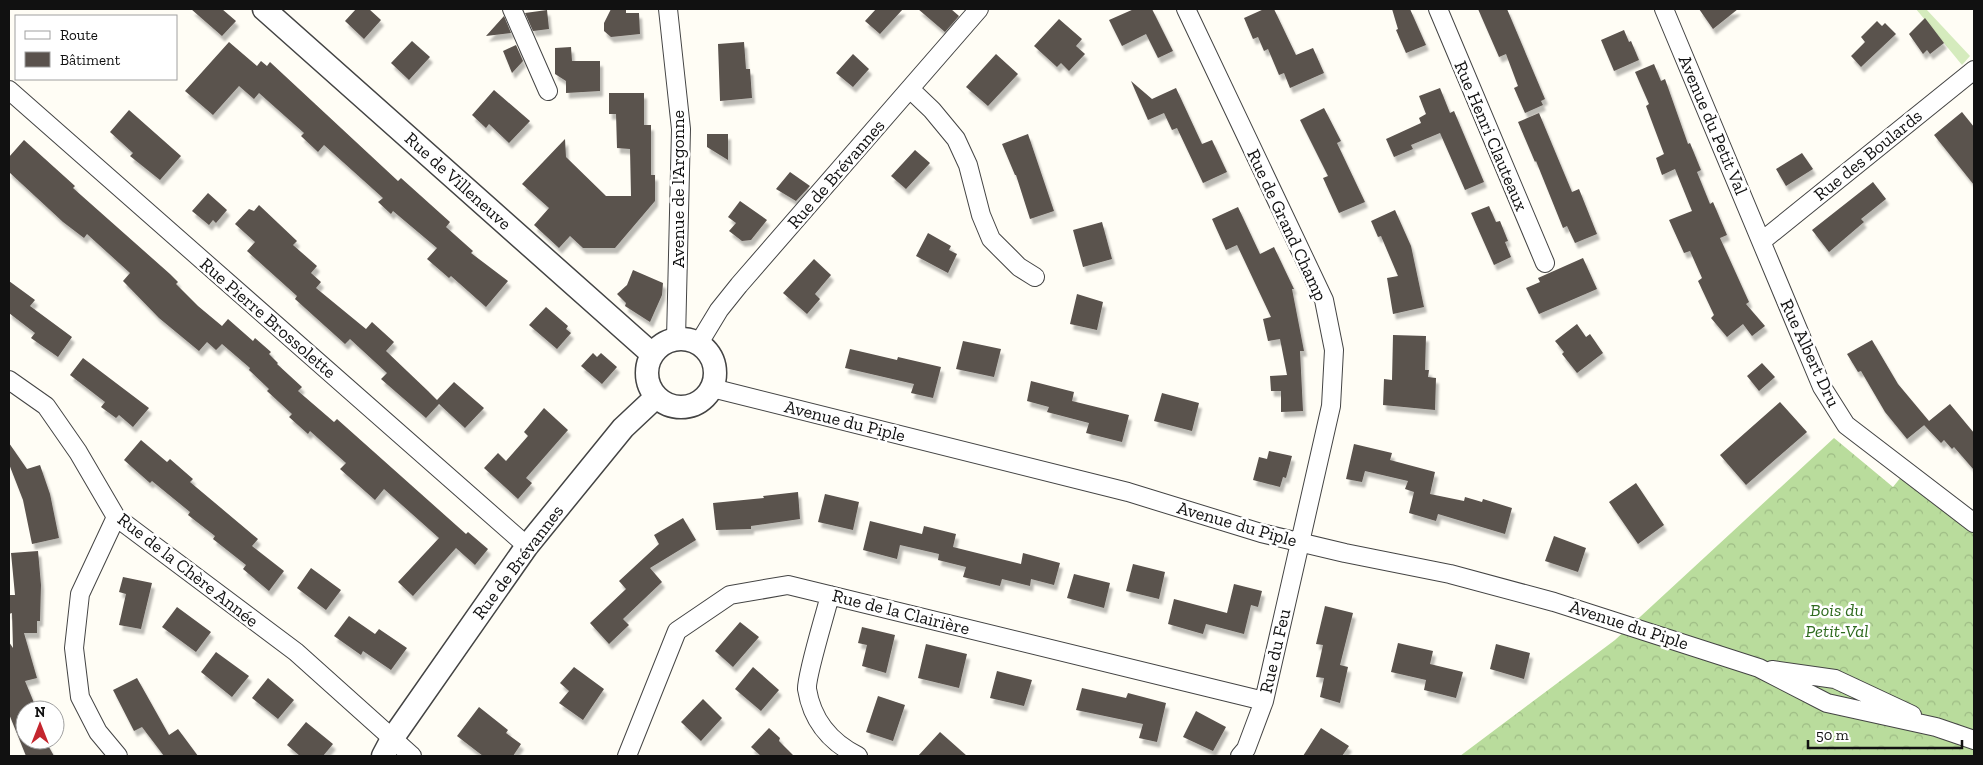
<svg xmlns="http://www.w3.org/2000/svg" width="1983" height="765" font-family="'Zilla Slab',serif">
<defs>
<pattern id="forest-crowns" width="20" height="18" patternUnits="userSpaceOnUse" patternTransform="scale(1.25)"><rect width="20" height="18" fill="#b9dc9c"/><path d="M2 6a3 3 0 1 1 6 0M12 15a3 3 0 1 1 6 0" fill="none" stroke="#9ebc85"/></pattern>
<filter id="shadow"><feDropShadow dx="3" dy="5.5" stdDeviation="1" flood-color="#0004"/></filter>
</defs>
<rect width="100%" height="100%" fill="#fffdf5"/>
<path fill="#d5ebbd" d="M1916 9H1926L1970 56 1962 65Z"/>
<path fill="url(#forest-crowns)" d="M1834 438 1893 487 1905 472 1974 523V756H1460L1615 640Z"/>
<path fill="#5a524d" filter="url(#shadow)" d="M191 9H222L236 21 222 36Z
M356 9H369L381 20 364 39 345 21Z
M611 9H626V13H639L640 34 611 37 604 31V23Z
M876 9H903L880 34 865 21Z
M918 9H951L959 16 945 32Z
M1134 9H1152L1173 51 1158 58 1146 34 1122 46 1109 20Z
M1264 9H1274L1296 55 1313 48 1324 73 1290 88 1284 73 1279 75 1268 49 1264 51 1258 37 1253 39 1244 18Z
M1392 9H1410L1426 45 1406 53 1396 30 1398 29Z
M1478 9H1507L1545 99 1541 101 1543 105 1525 113 1514 88 1518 86 1506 54 1499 57Z
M1699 9H1738L1713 29Z
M547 10 549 29 533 31 525 13Z
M504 16 511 33 486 36Z
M1925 18 1944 43 1930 54 1927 50 1923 54 1909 34Z
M1059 19 1082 39 1076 46 1085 54 1069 71 1061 63 1057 67 1034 46Z
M1877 21 1882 26 1885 23 1896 34 1861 67 1851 56 1865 42 1861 37Z
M1624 30 1629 42 1631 41 1639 60 1614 71 1601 40Z
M412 41 430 57 409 80 391 63Z
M229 42 257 66 261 61 267 66 270 62 398 181 401 178 450 222 446 227 473 251 471 253 508 281 486 307 451 276 449 278 427 259 437 248 393 211 391 214 378 202 383 198 324 145 318 152 301 136 304 133 259 93 254 99 239 86 213 115 185 91Z
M744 42 746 69H750L752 98 720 101 718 44Z
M516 45 523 61 512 73 503 51Z
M571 47 572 61H600V91L566 93V81L555 74V48Z
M853 54 869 69 853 87 836 73Z
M996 54 1018 74 988 106 966 87Z
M1654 64 1661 81 1665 79 1688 144 1690 143 1701 170 1697 172 1710 204 1713 202 1727 235 1720 238 1749 302 1746 304 1765 326 1752 336 1743 324 1727 337 1711 318 1714 315 1698 281 1702 278 1690 251 1684 253 1669 220 1692 211 1675 169 1662 175 1656 158 1664 154 1646 106 1649 104 1635 72Z
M1131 81 1152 99 1176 88 1202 144 1212 140 1227 172 1203 183 1177 128 1172 130 1164 113 1148 120Z
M1440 88 1450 113 1454 111 1484 182 1465 190 1440 133 1411 145 1413 149 1394 157 1386 139 1421 123 1419 118 1426 114 1419 96Z
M494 90 530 121 509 143 489 124 486 128 472 115Z
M609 93H644V125H651V175H655V201L615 248H583L570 236 559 248 534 225 549 208 522 184 565 139 566 157 606 196H631L630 149 617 148 616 114H609Z
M1324 108 1341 141 1337 143 1365 202 1339 213 1323 178 1328 176 1300 120Z
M129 110 181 156 160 180 130 156 133 153 110 132Z
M1962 112 1974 127V185L1934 135Z
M1539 113 1572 192 1579 189 1597 234 1575 243 1567 226 1563 228 1536 161 1535 162 1518 122Z
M707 134H728V160L707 147Z
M1028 134 1054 211 1030 219 1016 175H1015L1002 144Z
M24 140 75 186 73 188 170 274 178 282 176 284 198 306 222 326 228 319 253 341 255 338 271 352 269 354 278 363 277 364 302 387 298 391 334 422 337 419 466 534 468 532 488 549 475 565 456 548 413 596 398 582 439 538 384 489 375 500 340 469 346 463 310 431 308 434 289 417 292 414 267 391 269 389 249 370 250 368 222 344 216 350 207 342 199 351 159 318 123 281 130 273 87 234 84 238 63 222 9 172V157Z
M915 150 930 163 906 189 891 176Z
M1802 153 1813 169 1786 186 1776 169Z
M790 172 810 186 796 201 776 189Z
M1873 182 1886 199 1861 219 1864 222 1829 252 1812 230Z
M208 193 227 210 216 223 213 220 209 225 192 211Z
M740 201 767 220 751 240 742 241 729 231 736 223 728 217Z
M259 205 297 241 293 245 317 266 311 273 321 282 316 288 366 329 372 322 394 342 386 351 428 391 437 400 454 382 484 408 465 428 439 404 426 418 381 379 387 373 350 339 345 344 295 299 297 296 247 251 255 242 235 224 249 209 254 211Z
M1489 206 1496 222 1500 221 1508 241 1505 242 1511 257 1494 265 1471 213Z
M1238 207 1260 254 1274 247 1294 289H1292L1304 351H1300L1303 411 1281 412V391H1271L1270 376 1287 375 1280 339 1268 341 1263 319 1271 317 1237 245 1226 250 1212 219Z
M1395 210 1411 246 1424 307 1393 314 1387 278 1398 276 1381 236 1378 237 1371 221Z
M1102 222 1112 259 1083 267 1073 230Z
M928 233 951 246 949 250 957 254 948 273 916 256Z
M1583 258 1597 289 1539 314 1526 288 1540 282 1538 278Z
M814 259 831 275 815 294 820 299 807 314 783 293Z
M633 270 663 283 662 295 650 322 625 306 626 303 617 294 627 285Z
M9 281 35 300 30 306 72 337 58 357 31 338 35 333 9 313Z
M1077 294 1103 302 1097 330 1070 324Z
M546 307 568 326 566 329 571 333 557 349 529 325Z
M1577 324 1586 337 1590 334 1603 353 1577 373 1562 354 1564 352 1555 341Z
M1393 335 1426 336 1425 370H1429L1428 377 1436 378 1435 410 1383 405 1384 379 1392 380Z
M1872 340 1898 384 1929 421 1950 404 1974 433V470L1954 447 1952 449 1944 440 1941 443 1924 425 1928 422 1907 439 1885 412 1861 371 1858 372 1847 354Z
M963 341 1001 349 994 377 956 369Z
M850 349 897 360 898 357 941 367 933 398 911 393 914 384 845 368Z
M593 353 597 357 601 353 617 367 602 384 581 366Z
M83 358 149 408 133 427 119 415 116 418 101 407 105 402 70 375Z
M1762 363 1775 377 1759 391 1747 376Z
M1031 381 1074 392 1072 401 1129 415 1122 442 1086 433 1089 423 1047 412 1049 407 1027 401Z
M1162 393 1199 403 1192 431 1154 421Z
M1780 402 1807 432 1746 485 1720 455Z
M544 408 568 430 526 478 532 483 518 499 484 468 498 453 506 461 528 436 524 432Z
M141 440 167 462 170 459 193 479 190 482 258 539 252 546 284 571 269 591 243 569 246 565 213 539 215 536 188 515 190 512 152 481 150 483 124 460Z
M9 443 27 469 40 465 50 494 59 538 32 544 23 500 9 464Z
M1354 444 1392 453 1390 460 1435 472 1430 494 1464 501 1465 497 1482 502 1483 499 1512 508 1505 534 1438 514 1436 521 1409 513 1414 492 1405 489 1408 481 1365 471 1362 482 1346 479Z
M1269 451 1292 456 1286 478 1283 477 1280 487 1253 480 1259 457 1267 459Z
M1636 483 1664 525 1638 544 1609 502Z
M798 492 800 519 751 526V529L716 530 713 503 764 498 763 496Z
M825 494 859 502 853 530 818 522Z
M683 518 696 540 650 568 662 582 623 619 629 625 609 644 590 623 626 589 619 581 659 544 654 535Z
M870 521 922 534 924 526 956 534 953 547 1021 564 1023 553 1060 563 1054 585 1031 579 1030 586 1002 579 1000 586 963 577 966 567 938 560 939 554 900 545 897 559 863 550Z
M1554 536 1586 548 1578 572 1545 561Z
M38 551 41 585 40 621H37V633H24L37 678 25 681 37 710H25V740H45L54 756H26L9 714V642L13 648 12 613 9 614V595H15L11 553Z
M1133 564 1165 572 1159 599 1126 591Z
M311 568 341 590 326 610 297 588Z
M1074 574 1110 583 1104 608 1067 598Z
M123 577 152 583 141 629 119 625 126 594 119 592Z
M1234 584 1262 591 1258 607 1251 605 1244 634 1206 624 1203 634 1168 624 1174 599 1227 613Z
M1325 606 1353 613 1340 665 1348 667 1340 703 1320 697 1324 678 1316 677 1323 645 1316 644Z
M177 607 211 632 196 652 162 627Z
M349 616 375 634 379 629 407 648 391 670 363 651 361 655 334 636Z
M740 622 759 637 733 667 715 651Z
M862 627 895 635 886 673 862 666 867 645 858 643Z
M1398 643 1433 651 1430 664 1463 672 1456 698 1424 690 1426 680 1391 672Z
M926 644 967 654 959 688 918 678Z
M1496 644 1530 653 1524 679 1490 669Z
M216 652 249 676 232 697 201 672Z
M574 667 604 689 583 720 559 703 569 691 560 683Z
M753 667 779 690 761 711 735 689Z
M997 671 1032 680 1024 706 990 698Z
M137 678 169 735 178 729 198 756H164L142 727 134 731 113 690Z
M268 678 294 700 278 719 252 698Z
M1082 688 1126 698 1128 693 1166 703 1157 742 1139 738 1143 724 1076 710Z
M878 696 905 705 893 741 866 732Z
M703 699 722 718 701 741 681 722Z
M479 707 508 730 506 733 521 744 513 756H483L457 736Z
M1196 711 1226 727 1213 751 1183 737Z
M306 722 333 744 323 756H300L287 745Z
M769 728 780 738 779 741 794 756H761L751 747Z
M1321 728 1349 746 1342 756H1303Z
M940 732 967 756H918Z"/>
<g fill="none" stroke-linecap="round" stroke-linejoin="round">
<defs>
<path id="minor" d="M512 9 548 91
M668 9 681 129 676 339
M1186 9 1324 300 1334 350 1331 406 1264 701 1246 749 1240 756
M1438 9 1545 263
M1664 9 1822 387 1846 425 1974 523
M910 89 932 110 956 139 968 165 981 215 991 239 1019 267 1035 277
M9 90 527 546
M1762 241 1974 70
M699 343 719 310 739 285 979 9
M9 380 46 406 78 452 116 517 296 652 412 756
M712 388 1128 492 1261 533 1345 553 1450 574 1554 602 1759 668 1827 703 1936 727 1974 740
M116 517 80 594 74 648 80 697 98 732 118 756
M830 595C826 612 806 676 807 689 812 720 830 742 858 756
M1772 670 1835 679 1912 715
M627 756 677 631 730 595 788 585 1264 701"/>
<path id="tertiary" d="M264 9 652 354
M647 373a34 34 0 1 1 68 0a34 34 0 1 1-68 0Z
M383 756 392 739 527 546 623 428 656 397"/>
</defs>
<use href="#minor" stroke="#444" stroke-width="20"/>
<use href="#tertiary" stroke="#444" stroke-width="25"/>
<use href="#minor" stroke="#fff" stroke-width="18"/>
<use href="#tertiary" stroke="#fff" stroke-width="22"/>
</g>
<g text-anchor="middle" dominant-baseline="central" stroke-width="5" stroke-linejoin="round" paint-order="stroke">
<g font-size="18" fill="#111" stroke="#fff">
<text transform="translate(1713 125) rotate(67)">Avenue du Petit Val</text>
<text transform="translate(1491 136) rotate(67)">Rue Henri Clauteaux</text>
<text transform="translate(1868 155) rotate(-39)">Rue des Boulards</text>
<text transform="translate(836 174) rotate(-49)">Rue de Brévannes</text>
<text transform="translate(458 181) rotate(42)">Rue de Villeneuve</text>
<text transform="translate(678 189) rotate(-90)">Avenue de l'Argonne</text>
<text transform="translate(1287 225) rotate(65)">Rue de Grand Champ</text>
<text transform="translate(268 318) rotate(41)">Rue Pierre Brossolette</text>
<text transform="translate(1810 353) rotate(65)">Rue Albert Dru</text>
<text transform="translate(845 421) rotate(14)">Avenue du Piple</text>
<text transform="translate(1237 524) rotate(16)">Avenue du Piple</text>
<text transform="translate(518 562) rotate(-53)">Rue de Brévannes</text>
<text transform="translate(188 570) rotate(38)">Rue de la Chère Année</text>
<text transform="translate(901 612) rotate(14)">Rue de la Clairière</text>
<text transform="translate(1629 625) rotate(18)">Avenue du Piple</text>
<text transform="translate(1275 651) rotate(-77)">Rue du Feu</text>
</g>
<g font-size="18" font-style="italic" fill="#2f6b1f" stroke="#fff">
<text x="1837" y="610">Bois du<tspan x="1837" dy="21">Petit-Val</tspan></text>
</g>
</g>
<rect width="1983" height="765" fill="none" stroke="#111111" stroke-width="20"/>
<rect x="15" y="15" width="162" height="65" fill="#ffffff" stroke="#a0a0a0"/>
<rect x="25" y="31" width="25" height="8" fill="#ffffff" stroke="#a0a0a0"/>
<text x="60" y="40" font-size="15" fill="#111111">Route</text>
<rect x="25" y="52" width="25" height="15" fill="#5a524d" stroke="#a0a0a0"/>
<text x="60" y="65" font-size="15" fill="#111111">Bâtiment</text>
<g transform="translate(40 725)"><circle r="24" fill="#ffffff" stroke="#a0a0a0"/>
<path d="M0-4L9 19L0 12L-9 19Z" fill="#c4262e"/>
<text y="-8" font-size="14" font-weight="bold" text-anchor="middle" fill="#111111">N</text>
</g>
<path d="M1808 740v8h154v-8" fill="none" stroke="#111111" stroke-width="2.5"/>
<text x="1816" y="740" font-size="15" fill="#111111" stroke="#ffffff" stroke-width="4" paint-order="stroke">50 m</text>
</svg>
